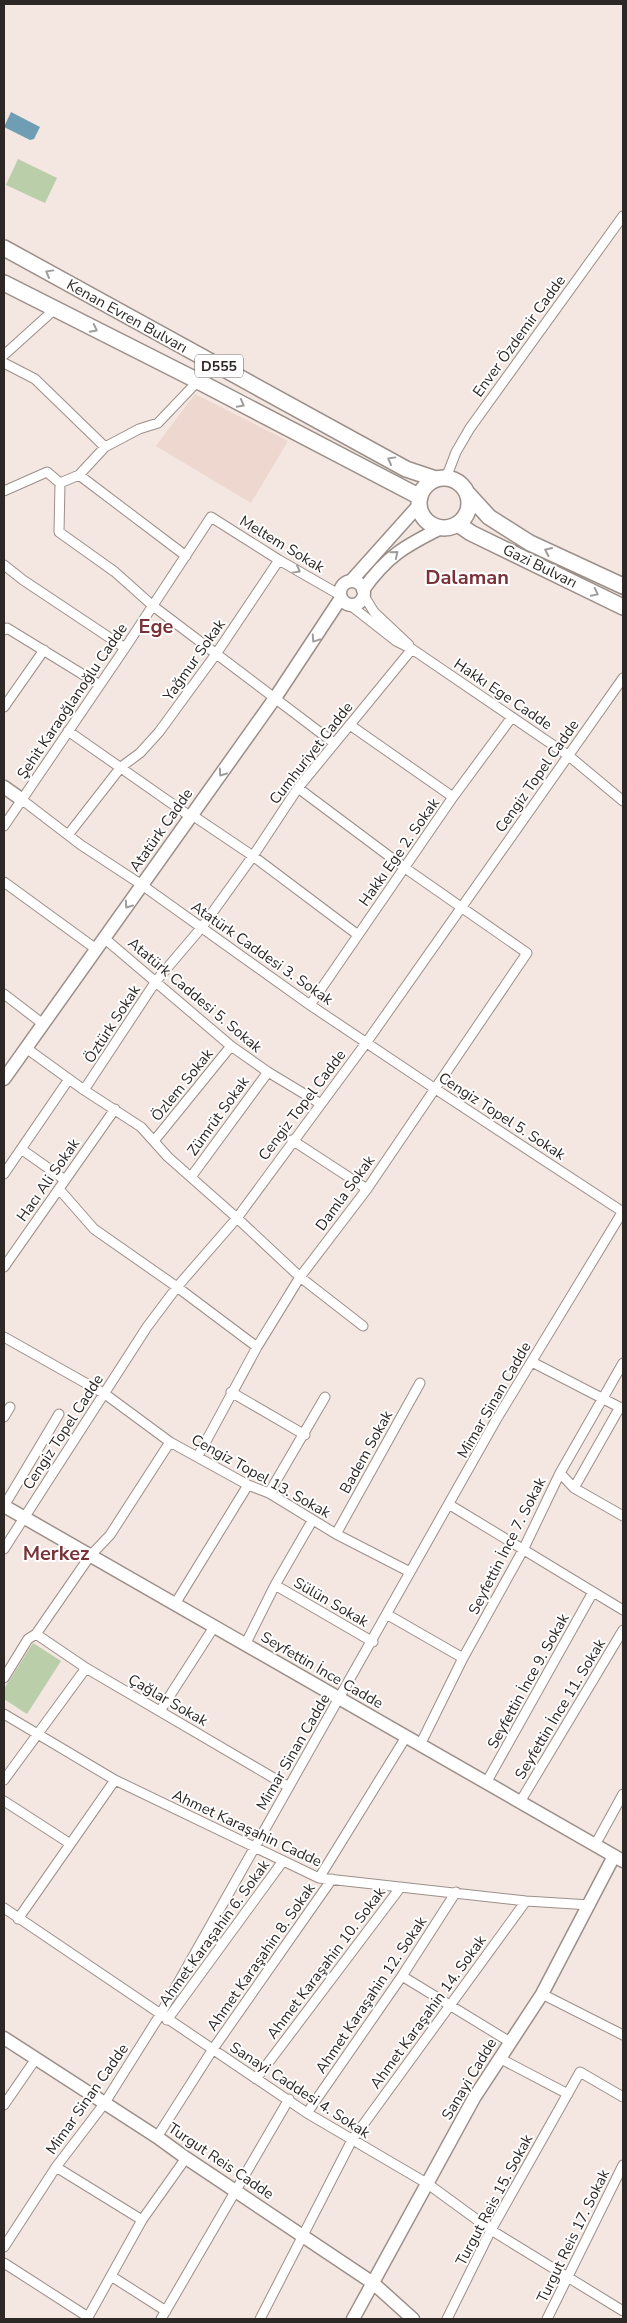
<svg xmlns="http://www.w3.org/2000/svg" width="627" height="2323" font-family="'Nunito Sans',sans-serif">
<rect width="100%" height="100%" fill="#f4e6e0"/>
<path fill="#edd7cf" d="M195 394 288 441 251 503 156 446Z"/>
<path fill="#baceaa" d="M18 159 57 178 45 203 6 185Z
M33 1643 61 1661 27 1714 4 1699V1689Z"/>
<path fill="#6f9eb4" d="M11 112 40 127 34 139 30 140 4 127Z"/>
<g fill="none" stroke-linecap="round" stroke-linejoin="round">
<defs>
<path id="street" d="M4 355 55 309
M4 363 35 379 105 447
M79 475 186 556
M446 478 456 452 470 428 623 216
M60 483 59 532 115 572 153 606 334 743
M4 491 47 472 60 483 79 475 105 447 139 429 158 423 198 381
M4 565 23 580 125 648
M363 594 374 612 409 645
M350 605 396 641 412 649 569 756 623 801
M4 630 7 628 100 685
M4 707 44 650
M350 725 453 797
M68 731 191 817
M21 799 81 845 142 885 310 1005 434 1088 623 1212
M192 815 253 856 358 935
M4 826 125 648 211 517 279 560 340 595
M68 835 121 767 140 753 159 732 216 654 279 560
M4 882 96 949
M104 938 231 1046 268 1072 321 1104
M4 994 43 1024
M310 1005 453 797 512 717
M26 1048 84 1090 141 1127 168 1157 237 1218 300 1277 363 1326
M84 1090 156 981 202 927 253 856 298 788 412 649
M292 1140 367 1189
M154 1141 231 1046
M21 1149 65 1180
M4 1174 69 1079
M191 1177 268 1072
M59 1189 94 1229 177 1287 257 1347
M4 1267 115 1109
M4 1337 105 1394 170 1442 248 1485 269 1493 336 1534 410 1572
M532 1362 623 1409
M231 1392 305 1435
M4 1417 10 1407
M198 1456 257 1347 300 1277 367 1189 527 953 405 868 298 788
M560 1473 574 1488 623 1516
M574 1488 620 1407
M269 1493 325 1397
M450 1505 623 1610
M4 1506 59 1414
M336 1534 420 1383
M4 1549 147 1327 177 1287 237 1218 366 1043 623 678
M275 1585 373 1642
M175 1604 248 1485
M388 1615 463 1658
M36 1634 86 1668 289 1787
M245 1645 275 1585 312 1521
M4 1678 28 1639 36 1634 90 1556 110 1535 170 1442
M160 1711 214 1627
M4 1714 115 1780 319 1878 526 1901 590 1905
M420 1745 463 1658 523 1550 560 1473 623 1363
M4 1780 86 1668
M486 1783 593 1592
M4 1801 69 1843
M520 1802 623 1630
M595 1845 623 1794
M319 1878 406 1737
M4 1908 307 2113 428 2184 491 2230 623 2311
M18 1919 115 1780
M402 1976 510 2042
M542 1994 623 2035
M167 2020 283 1861
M501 2059 568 2094
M256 2079 400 1888
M4 2105 35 2060
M307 2113 402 1976 456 1892
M157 2137 213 2049 332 1879
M56 2167 142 2220
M4 2247 56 2167 104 2104 160 2015 496 1420 623 1211
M4 2263 88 2317
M111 2276 166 2311
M87 2319 142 2220 186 2158
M161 2319 289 2099
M260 2319 352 2140 526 1901
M447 2319 491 2230 580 2072 623 2097
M547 2319 623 2165"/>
<path id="secondary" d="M351 581 419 505
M340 593a12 12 0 1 1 24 0a12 12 0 1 1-24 0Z
M363 590C387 556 405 546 441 528
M4 787 21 799
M4 1079 275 698 341 598
M4 1506 623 1861
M4 2038 157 2137 186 2158 373 2283 413 2319
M353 2319 474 2098 542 1994 614 1856"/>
<path id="primary" d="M4 248 406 469 436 479
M4 283 198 381 420 497
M419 503a25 25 0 1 1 50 0a25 25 0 1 1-50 0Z
M468 494 489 517 530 543 623 586
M458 524 471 533 623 607"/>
</defs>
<use href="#street" stroke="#9c8f89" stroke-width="11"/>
<use href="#secondary" stroke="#9c8f89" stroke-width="15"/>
<use href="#primary" stroke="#9c8f89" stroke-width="18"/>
<use href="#street" stroke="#fff" stroke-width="9"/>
<use href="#secondary" stroke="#fff" stroke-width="12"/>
<use href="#primary" stroke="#fff" stroke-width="15"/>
</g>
<defs><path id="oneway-chevron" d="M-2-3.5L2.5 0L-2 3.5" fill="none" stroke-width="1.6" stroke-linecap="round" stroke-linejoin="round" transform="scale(1.25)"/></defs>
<g stroke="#a09e9d">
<use href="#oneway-chevron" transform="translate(49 273) rotate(-151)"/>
<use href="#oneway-chevron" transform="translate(94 329) rotate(27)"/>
<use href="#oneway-chevron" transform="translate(241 404) rotate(28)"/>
<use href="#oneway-chevron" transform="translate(391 460) rotate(-151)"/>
<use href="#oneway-chevron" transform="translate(548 551) rotate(-155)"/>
<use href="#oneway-chevron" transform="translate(395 554) rotate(-39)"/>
<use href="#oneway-chevron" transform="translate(297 570) rotate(29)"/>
<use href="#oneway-chevron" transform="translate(595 593) rotate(26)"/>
<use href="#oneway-chevron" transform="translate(315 639) rotate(124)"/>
<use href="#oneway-chevron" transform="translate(222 773) rotate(125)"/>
<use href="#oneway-chevron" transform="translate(128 905) rotate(125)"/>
</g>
<g text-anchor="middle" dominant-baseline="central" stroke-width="4" stroke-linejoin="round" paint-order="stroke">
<rect fill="#fff" stroke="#6c6866" stroke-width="1" x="195" y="354.5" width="48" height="23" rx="4"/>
<g font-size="14" font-weight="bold" fill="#2d2725">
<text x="219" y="366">D555</text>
</g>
<g font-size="15" fill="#2d2725" stroke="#fff">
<text transform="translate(127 316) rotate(29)">Kenan Evren Bulvarı</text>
<text transform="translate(519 336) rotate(-54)">Enver Özdemir Cadde</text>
<text transform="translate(282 544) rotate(31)">Meltem Sokak</text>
<text transform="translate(540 566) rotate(26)">Gazi Bulvarı</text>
<text transform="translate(194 660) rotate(-55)">Yağmur Sokak</text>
<text transform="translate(503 694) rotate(34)">Hakkı Ege Cadde</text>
<text transform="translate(72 701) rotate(-56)">Şehit Karaoğlanoğlu Cadde</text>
<text transform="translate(311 753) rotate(-52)">Cumhuriyet Cadde</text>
<text transform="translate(537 776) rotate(-55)">Cengiz Topel Cadde</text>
<text transform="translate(161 830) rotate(-55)">Atatürk Cadde</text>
<text transform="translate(399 852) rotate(-55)">Hakkı Ege 2. Sokak</text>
<text transform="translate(262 953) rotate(35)">Atatürk Caddesi 3. Sokak</text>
<text transform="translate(195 995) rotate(40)">Atatürk Caddesi 5. Sokak</text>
<text transform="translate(112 1024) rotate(-57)">Öztürk Sokak</text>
<text transform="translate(182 1085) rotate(-51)">Özlem Sokak</text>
<text transform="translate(302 1105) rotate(-53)">Cengiz Topel Cadde</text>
<text transform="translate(218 1116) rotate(-54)">Zümrüt Sokak</text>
<text transform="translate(502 1116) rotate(33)">Cengiz Topel 5. Sokak</text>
<text transform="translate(48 1180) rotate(-55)">Hacı Ali Sokak</text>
<text transform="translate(345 1193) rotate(-54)">Damla Sokak</text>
<text transform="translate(494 1400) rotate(-60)">Mimar Sinan Cadde</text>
<text transform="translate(63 1432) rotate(-57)">Cengiz Topel Cadde</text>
<text transform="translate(366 1452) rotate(-61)">Badem Sokak</text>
<text transform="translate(261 1476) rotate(29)">Cengiz Topel 13. Sokak</text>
<text transform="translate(507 1546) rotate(-63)">Seyfettin İnce 7. Sokak</text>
<text transform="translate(331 1602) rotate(30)">Sülün Sokak</text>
<text transform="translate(322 1670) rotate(30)">Seyfettin İnce Cadde</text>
<text transform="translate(528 1681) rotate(-61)">Seyfettin İnce 9. Sokak</text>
<text transform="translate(168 1700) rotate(30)">Çağlar Sokak</text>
<text transform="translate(560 1709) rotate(-59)">Seyfettin İnce 11. Sokak</text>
<text transform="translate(293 1752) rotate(-60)">Mimar Sinan Cadde</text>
<text transform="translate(247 1828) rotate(25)">Ahmet Karaşahin Cadde</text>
<text transform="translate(214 1933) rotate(-54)">Ahmet Karaşahin 6. Sokak</text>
<text transform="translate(261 1957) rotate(-55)">Ahmet Karaşahin 8. Sokak</text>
<text transform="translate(326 1963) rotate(-53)">Ahmet Karaşahin 10. Sokak</text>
<text transform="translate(371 1995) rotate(-56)">Ahmet Karaşahin 12. Sokak</text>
<text transform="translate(428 2012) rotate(-54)">Ahmet Karaşahin 14. Sokak</text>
<text transform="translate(469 2079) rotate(-59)">Sanayi Cadde</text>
<text transform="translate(300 2090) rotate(33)">Sanayi Caddesi 4. Sokak</text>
<text transform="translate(87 2099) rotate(-55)">Mimar Sinan Cadde</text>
<text transform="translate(221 2161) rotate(34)">Turgut Reis Cadde</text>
<text transform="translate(494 2200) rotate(-62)">Turgut Reis 15. Sokak</text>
<text transform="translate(573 2236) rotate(-64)">Turgut Reis 17. Sokak</text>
</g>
<g font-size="20" font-weight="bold" fill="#7a3239" stroke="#fff">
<text x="467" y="577">Dalaman</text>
<text x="156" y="626">Ege</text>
<text x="56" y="1553">Merkez</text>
</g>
</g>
<rect width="627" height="2323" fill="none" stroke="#2d2725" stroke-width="10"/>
</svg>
